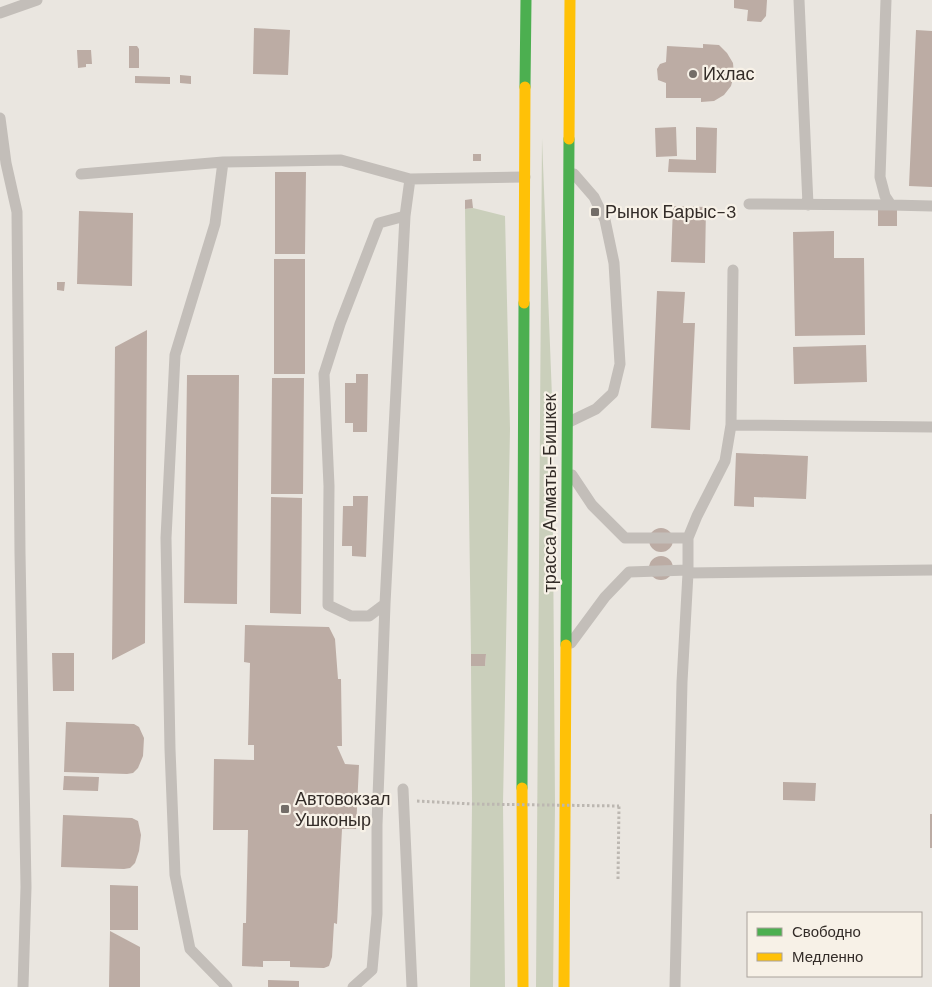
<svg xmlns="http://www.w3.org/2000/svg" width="932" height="987" font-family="'DM Sans',sans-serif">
<rect width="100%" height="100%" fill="#eae6e0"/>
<path fill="#cacfbb" d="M542 138 552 397 555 805 553 987H536Z
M473 208 505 216 510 429 503 804 505 987H470L472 804 471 666H485L486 655 471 654 465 209Z"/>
<path fill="#bcaca4" d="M734 0H767L766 16 761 22 747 21 748 10 734 8Z
M254 28 290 30 288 75 253 74Z
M916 30 932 31V187L909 186Z
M703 44 719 45 727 53 733 63 734 75 731 86 724 95 714 101 701 102V98H666V83L658 80 657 69 660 64 666 62 667 46 703 48Z
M129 46H137L139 49V68H129Z
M77 50H91L92 64H86V67L78 68Z
M180 75 191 76V84L180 83Z
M135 76 170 77V84L135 83Z
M676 127 677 156 656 157 655 128Z
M696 127 717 128 716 173 668 172 669 159 696 160Z
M473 154H481V161H473Z
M275 172H306L305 254H275Z
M472 199 473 208 465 209V200Z
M673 206 706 207 705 263 671 262Z
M878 207H897V226H878Z
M79 211 133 213 132 286 77 284Z
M834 231V258H864L865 335 795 336 793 232Z
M274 259H305V374H274Z
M57 282H65L64 291 57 290Z
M657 291 685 292 683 323H695L690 430 651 428Z
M147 330 145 643 112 660 115 347Z
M866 345 867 382 794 384 793 347Z
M356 374H368L367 432H353V423H345V383H356Z
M187 375H239L237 604 184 603Z
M272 378H304L303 494H271Z
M736 453 808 456 806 499 754 497V507L734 506Z
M353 496H368L366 557 352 556V546H342L343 506H353Z
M271 497 302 498 301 614 270 613Z
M649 540a12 12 0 1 1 24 0a12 12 0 1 1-24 0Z
M649 568a12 12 0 1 1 24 0a12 12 0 1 1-24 0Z
M245 625 329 627 335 639 338 679H341L342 746H337L345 764 359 765 356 829H342L337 924 334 923 332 957 329 966 324 968 290 967V961H263V967L242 966 243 923H246L248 830H213L214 759 254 760V745H248L250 663 244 662Z
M52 653H74V691H53Z
M471 654H486L485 666H471Z
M66 722 134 724 139 727 144 738 143 756 138 768 133 773 127 774 64 772Z
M64 776 99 777 98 791 63 790Z
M783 782 816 783 815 801 783 800Z
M930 814H932V848H930Z
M63 815 132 818 138 821 141 835 139 851 135 863 130 868 124 869 61 867Z
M110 885 138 886V930H110Z
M110 931 140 947V987H109Z
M268 980 299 981V987H268Z"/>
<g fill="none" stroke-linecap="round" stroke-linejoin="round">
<path stroke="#bcb7b1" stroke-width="3" stroke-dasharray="2.5 2.5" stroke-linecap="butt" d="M417 801 472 804
M618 879 619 806"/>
<path stroke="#c3beb9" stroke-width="11" d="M799 0 808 205
M886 0 880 177 885 196 891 205 932 206
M0 13 37 0
M0 118 6 163 17 212 20 553 26 887 23 987
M223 162 215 224 175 355 166 538 170 749 175 875 190 949 227 987
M81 174 223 162 341 160 410 179 525 177
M749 204 891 205
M569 422 596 409 613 393 620 364 614 263 605 220 594 197 574 174
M731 425 932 427
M572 475 592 505 625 538H688
M688 573V538L697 516 725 461 731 425 733 270
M385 604 369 616H351L328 605 329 486 324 374 340 324 379 223 405 216
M571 643 605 597 629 572 688 570
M403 789 412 987
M353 987 372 970 377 914V825L385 604 405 216 410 179
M675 987 682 682 688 573 932 570"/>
<path stroke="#4caf50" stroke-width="11" d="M525 87 526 0
M566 645 569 139
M522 788 524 303"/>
<path stroke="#ffc107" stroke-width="11" d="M569 139 570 0
M524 303 525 87
M522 788 523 987
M564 987 566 645"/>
<path stroke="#bcb7b1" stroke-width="3" stroke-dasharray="2.5 2.5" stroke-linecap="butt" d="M472 804 619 806"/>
</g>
<g fill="#736d68" stroke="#f7f1e7" stroke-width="2">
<circle cx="693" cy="74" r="5"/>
<rect x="590" y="207" width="10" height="10" rx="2.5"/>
<rect x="280" y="804" width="10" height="10" rx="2.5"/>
</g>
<g text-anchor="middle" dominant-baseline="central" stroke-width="4.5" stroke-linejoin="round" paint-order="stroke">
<g font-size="18" fill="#332c28" stroke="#f7f1e7" text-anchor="start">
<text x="703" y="74">Ихлас</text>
<text x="605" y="212">Рынок Барыс-3</text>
<text x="295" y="799">Автовокзал<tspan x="295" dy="21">Ушконыр</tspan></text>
</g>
<g font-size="18" fill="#332c28" stroke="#f7f1e7">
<text transform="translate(550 493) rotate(-90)">трасса Алматы-Бишкек</text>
</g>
</g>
<rect x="747" y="912" width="175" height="65" fill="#f7f1e7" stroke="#a9a29b"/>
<rect x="757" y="928" width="25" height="8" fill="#4caf50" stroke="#a9a29b"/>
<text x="792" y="937" font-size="15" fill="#332c28">Свободно</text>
<rect x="757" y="953" width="25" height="8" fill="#ffc107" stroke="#a9a29b"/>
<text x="792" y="962" font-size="15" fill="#332c28">Медленно</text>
</svg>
